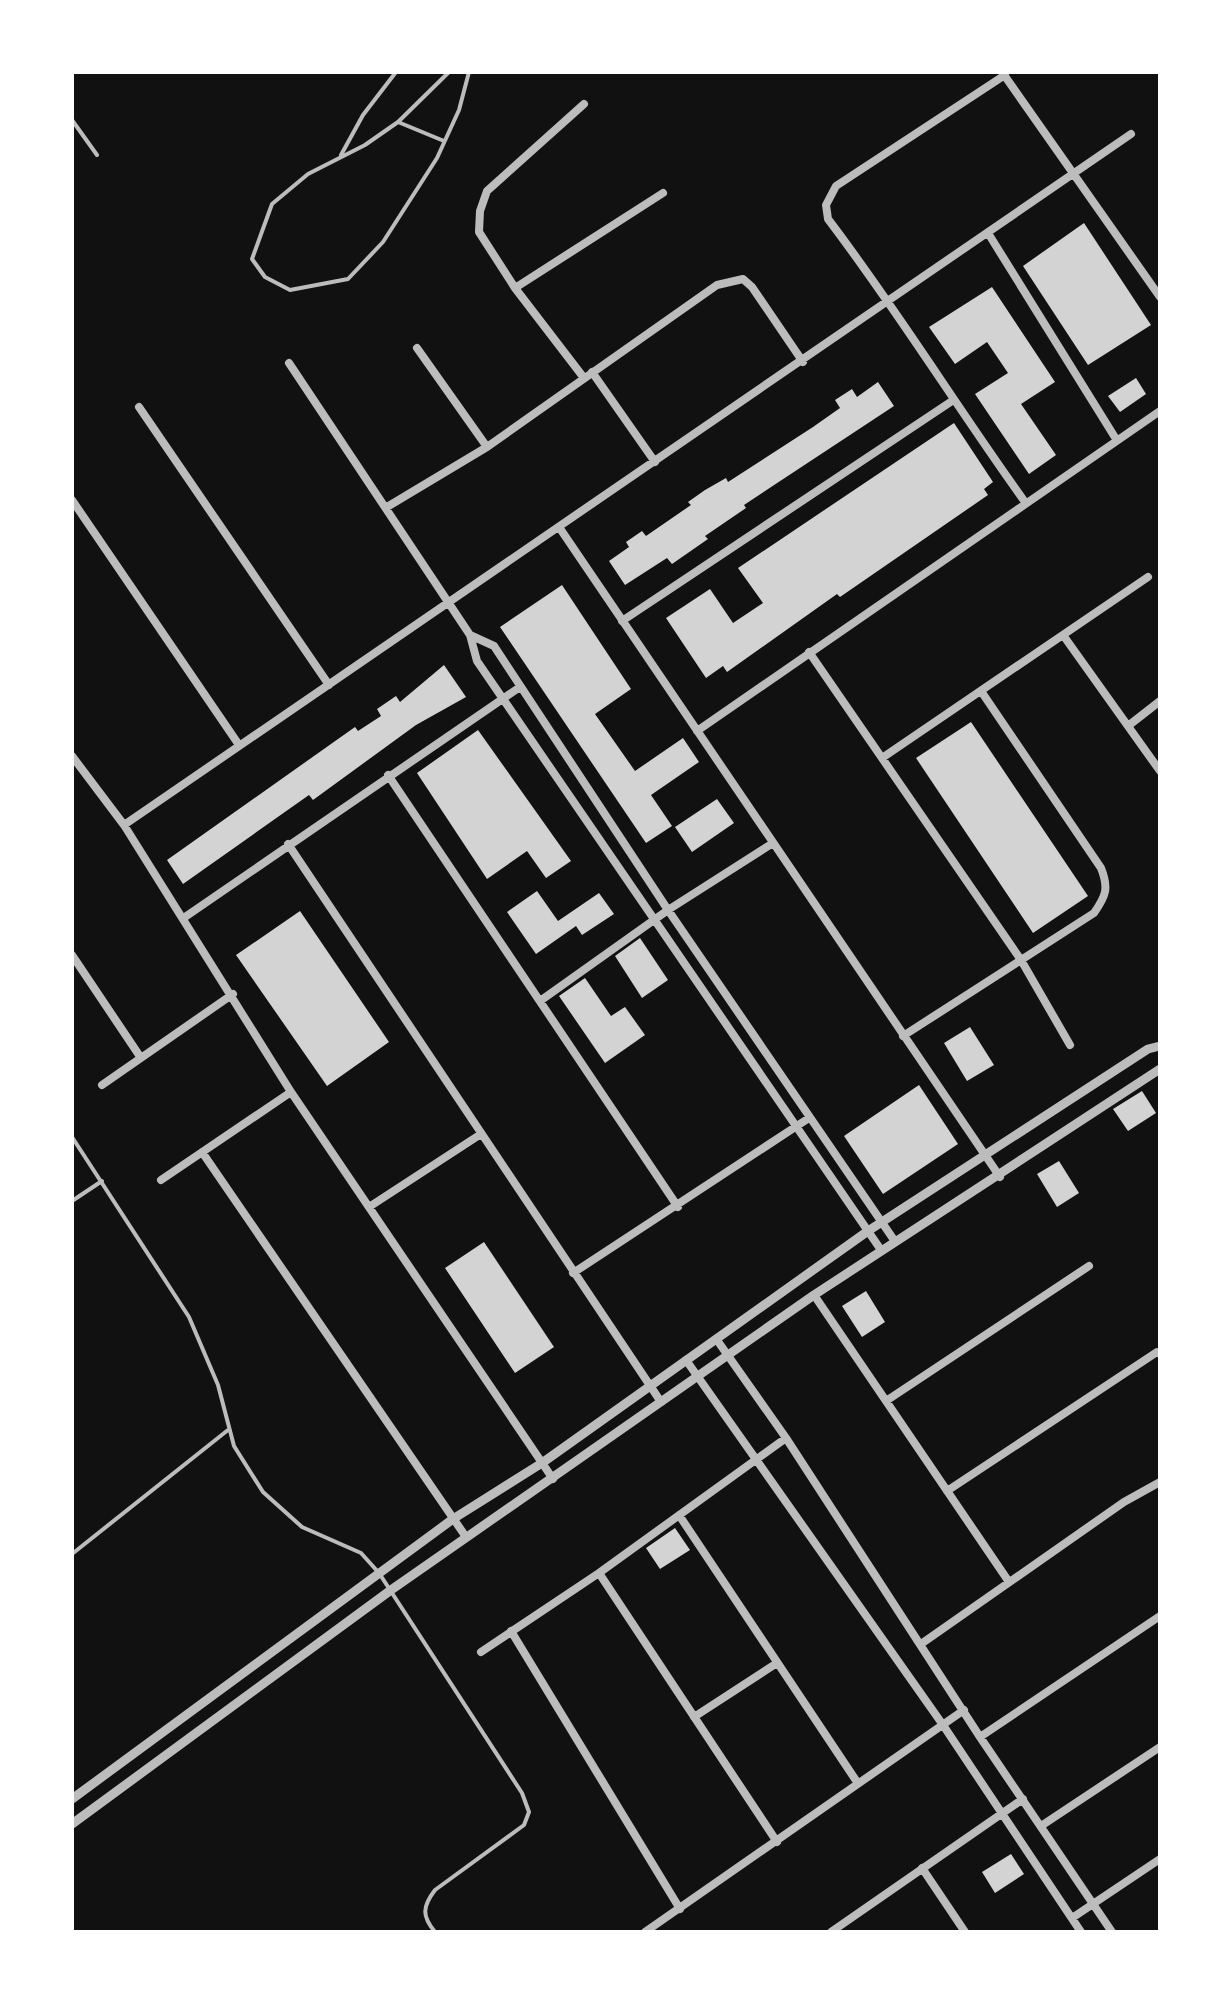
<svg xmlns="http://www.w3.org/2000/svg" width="1232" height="2004" font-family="'Space Grotesk',sans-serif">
<rect width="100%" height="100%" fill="#111"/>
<path fill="#d3d3d3" d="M1084 223 1151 325 1088 365 1023 266Z
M992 287 1055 382 1021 404 1056 455 1029 474 975 394 1008 373 987 342 955 364 929 327Z
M1136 378 1146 394 1120 412 1108 396Z
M878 382 894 406 744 505 746 508 705 536 708 539 672 564 667 558 625 585 609 561 629 547 626 542 642 531 646 536 691 505 688 502 705 490 726 478 728 482 813 427 840 408 835 400 852 389 857 397Z
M954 423 993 482 984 489 988 495 840 597 837 594 727 672 723 666 706 678 666 618 710 589 733 623 763 603 738 568Z
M562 585 631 689 595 714 635 771 683 738 699 762 651 795 672 826 646 843 500 627Z
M444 665 466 697 416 725 313 800 309 795 183 884 167 860 355 727 358 731 381 716 377 709 396 696 400 702Z
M971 722 1088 896 1033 933 916 758Z
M478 730 571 861 546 878 527 851 487 879 417 773Z
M717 799 734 823 692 852 675 827Z
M537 891 558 921 599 893 614 914 582 935 576 926 536 954 507 912Z
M300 911 389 1042 327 1086 236 955Z
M640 938 668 980 642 998 615 956Z
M585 978 611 1016 625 1007 645 1035 605 1063 559 996Z
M970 1027 994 1065 967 1081 944 1043Z
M919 1085 958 1144 883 1194 844 1136Z
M1142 1091 1156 1113 1128 1131 1113 1109Z
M1059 1161 1079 1193 1057 1207 1037 1174Z
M484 1242 554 1347 515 1373 445 1268Z
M866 1291 885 1322 862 1337 842 1306Z
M675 1528 690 1550 660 1569 646 1548Z
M1011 1854 1024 1874 995 1893 982 1872Z"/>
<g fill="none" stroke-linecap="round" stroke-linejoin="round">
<path stroke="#bcbcbc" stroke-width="4" d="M449 72 398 122 365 145 308 174 272 204 252 259 265 277 290 290 348 279 383 242 437 158 459 110 469 72
M72 120 97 155
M398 122 444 141
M341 155 363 115 396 72
M72 1137 189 1317 218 1385 234 1446 263 1492 302 1527 361 1553 379 1573 522 1793 529 1812 524 1825 435 1890C422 1907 422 1916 435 1932
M72 1201 102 1181
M72 1554 228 1430"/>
<path stroke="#bcbcbc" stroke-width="8" d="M1002 72 1160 297
M1005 75 836 186 826 205 828 219C898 311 958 409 1025 502
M584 104 487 191 480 211 479 232 515 288 584 378
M988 233 1116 439
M515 288 663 193
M417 348 487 447
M289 363 470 635 477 661 881 1250
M592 372 655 462
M139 407 329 685
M72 500 239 745
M387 507 487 447 717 285 743 279 752 287 803 362
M559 527 1000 1177
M622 621 952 401
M470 635 494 646 668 910 894 1240
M1063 635 1160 771
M809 652 1021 960 1070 1045
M1128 726 1160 701
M697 731 1160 411
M72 756 124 825 291 1092 553 1479
M882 758 1148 577
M388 775 678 1207
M124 825 1131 134
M288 844 661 1402
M185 917 520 687
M72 955 141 1058
M540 1001 668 910 773 843
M903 1036 1094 913C1106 896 1109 888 1101 868L981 691
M102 1085 233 994
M202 1152 466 1537
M161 1180 291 1092
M369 1207 481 1134
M573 1273 809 1118
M814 1295 1009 1582
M717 1340 786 1438 980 1737 1112 1932
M686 1360 943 1725 1081 1932
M886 1401 1089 1266
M947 1491 1157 1352 1160 1354
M679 1515 857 1782
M599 1573 777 1842
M511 1631 680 1909
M921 1644 1124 1502 1160 1482
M481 1652 599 1573 786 1438
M694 1717 777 1663
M980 1737 1160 1616
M1041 1826 1160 1747
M922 1868 965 1932
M1072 1918 1160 1859
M645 1932 964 1710
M831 1932 1023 1799"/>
<path stroke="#bcbcbc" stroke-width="9" d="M72 1799 453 1519 542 1463 868 1231 1148 1049 1160 1046
M72 1824 391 1590 814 1295 1160 1069"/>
</g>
<rect width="1232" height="2004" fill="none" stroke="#ffffff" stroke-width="148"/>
</svg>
